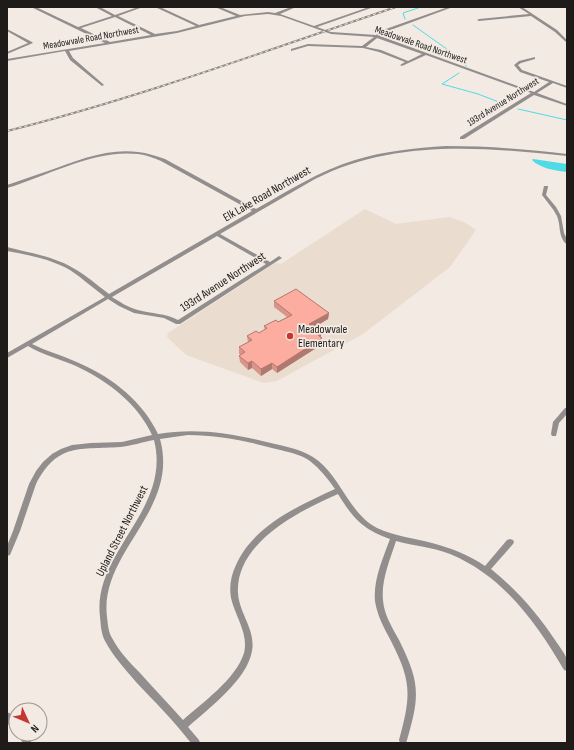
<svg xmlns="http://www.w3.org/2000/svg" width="574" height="750" font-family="'Sofia Sans Condensed',sans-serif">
<rect width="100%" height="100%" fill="#f2eae3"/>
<path fill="#ebdcd0" d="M365 209 396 224 449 217 464 222 476 230 450 267 363 334 277 381 264 383 186 355 167 337 168 333 275 263 281 264Z"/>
<path fill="#4fdbe6" d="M533 159 567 164V172C556 171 539 168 532 160Z"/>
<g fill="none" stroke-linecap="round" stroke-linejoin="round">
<path stroke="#4fdbe6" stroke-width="1" d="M405 19 403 13 421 7
M413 25 465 62 466 66
M459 73 442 84 478 94 504 104
M518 109 567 120"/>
<path fill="#928e8d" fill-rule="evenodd" d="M31 7H36L78 27 112 16 95 7H100L115 15 138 7H143L118 16 155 34 177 31 196 26 155 7H160L199 25 236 16 215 7H220L240 15 268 12 275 13 291 7H296L280 14 314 26 369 7H374L317 27 331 32 376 35 383 30 448 7H453L385 32 380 36 534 92 549 82 520 72 514 65 519 61 535 57V59L521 63 518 65 522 70 567 86V88L553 83 537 93 567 104V106L534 95 464 139H460V137L531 93 426 55 402 66 400 65 405 62 379 52 363 48 308 46 291 51V49L308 44 362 46 374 37 331 34 281 16 268 14 245 16 177 33 69 51 73 58 103 84 104 85 102 86 70 60 65 51 7 61V59L105 43ZM115 17 151 35 110 42 81 28ZM377 38 422 54 408 61 381 50 366 47Z
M518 7H522L557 30 567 40V43L555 32 531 16 479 21 477 20 479 19 529 14Z
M7 29 32 42 33 43 7 54V52L28 43 7 31Z
M446 146C486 146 526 149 567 154V156C483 147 393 139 315 179L220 234 270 262 279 256 282 258 180 324H176L164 318 134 313 119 306 108 299 32 344C48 352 65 356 81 364 113 378 143 402 158 434 198 427 236 434 275 444 293 448 311 452 324 466 343 485 352 515 377 528 394 536 414 538 432 543 451 548 469 555 485 566L507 540 510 539 513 540 514 542 513 544 491 569C517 590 537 613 555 640 559 646 564 652 567 659 568 662 567 667 567 671L564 670C536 622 503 576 450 554 433 547 414 546 396 541 390 560 381 580 383 600 384 615 392 627 399 640 420 682 420 696 407 740L406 743H400L399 740C411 696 412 682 391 641 384 628 377 615 375 601 373 580 383 558 390 539 362 529 353 518 338 494 299 511 235 543 238 593 239 613 256 630 252 651 247 680 209 708 188 727L199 740 200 743H191C174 721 155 702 136 682 125 669 113 656 105 641 101 633 101 626 100 617 92 552 172 510 154 440 143 442 131 446 120 447 80 450 58 442 36 484L20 531 10 555 7 556V546L13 531 29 484 36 471 43 462 52 454 61 449 72 445 91 443 122 442 152 435C138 404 108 381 76 366 60 359 43 355 28 346L7 358V353L105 297C93 288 82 278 70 270 51 259 28 255 7 251V247C29 253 53 256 73 268 86 275 97 285 109 294L252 211 161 161C154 158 146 155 138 154 95 149 47 176 7 188V185C21 180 34 176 48 171 76 161 107 148 138 152 147 153 156 156 165 159L256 209C288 191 319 171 355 160 384 151 415 148 446 146ZM217 236 266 264 178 320C165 313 152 314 138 310 129 308 120 302 112 297ZM188 435C218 435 247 441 276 449 288 452 300 454 310 461 320 469 328 479 335 489 298 506 253 526 236 565 231 575 229 587 231 598 235 616 249 634 244 653 236 679 202 703 183 720 169 704 154 689 140 673 129 662 119 651 112 638 108 631 108 624 107 617 99 552 180 511 160 439Z
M544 186H548V187L546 195 556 207 561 216 564 233 567 239V244L565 243C558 234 561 226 557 216 553 208 547 202 542 195Z
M565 408H567V414L559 423 556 436H552L551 434 553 422Z
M7 712C16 716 16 722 16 731 7 727 7 721 7 712Z
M17 734H26L32 743H23Z"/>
<defs>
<path id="rail" d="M7 131C138 98 268 50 396 7"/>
</defs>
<use href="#rail" stroke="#8d8782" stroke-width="2"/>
<use href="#rail" stroke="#f2eae3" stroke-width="1" stroke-dasharray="3" stroke-linecap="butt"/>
</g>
<path fill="#d9958a" d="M274 301 329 313 328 319 314 328 321 334V345L277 373 272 369 261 376 252 368 248 370 240 362 239 356 241 355 239 354V347L248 343 247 336 259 333 265 330 264 326 278 322 287 317 274 307Z"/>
<path fill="#b07970" d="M329 313 328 319 309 330V324Z
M321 334V345L277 373V367Z
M252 361V368L248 370V363Z
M272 363V369L261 376V369Z"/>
<path fill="#fcada0" stroke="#b07970" d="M296 289 329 313 309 324 321 334 318 335 322 338 277 367 272 363 261 369 252 361 248 363 239 356 245 352 239 347 252 340 247 336 256 331 259 333 267 328 264 326 276 320 278 322 292 315 274 301Z"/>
<circle fill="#c53830" stroke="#f2eae3" stroke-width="1.5" cx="290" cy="336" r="4"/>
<g text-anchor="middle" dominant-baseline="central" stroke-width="3.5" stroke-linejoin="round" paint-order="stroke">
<g font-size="10" fill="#1e1b18" stroke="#f2eae3">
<text transform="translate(91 38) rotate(-10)">Meadowvale Road Northwest</text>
<text transform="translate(421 45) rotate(19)">Meadowvale Road Northwest</text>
<text transform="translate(503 102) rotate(-32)">193rd Avenue Northwest</text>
</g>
<g font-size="12" fill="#1e1b18" stroke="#f2eae3">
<text transform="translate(267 194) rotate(-30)">Elk Lake Road Northwest</text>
<text transform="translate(223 282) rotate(-33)">193rd Avenue Northwest</text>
<text transform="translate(122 531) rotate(-63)">Upland Street Northwest</text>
</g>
<g font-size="12" fill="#1e1b18" stroke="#f2eae3" text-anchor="start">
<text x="298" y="329">Meadowvale<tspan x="298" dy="14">Elementary</tspan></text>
</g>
</g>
<rect width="574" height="750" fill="none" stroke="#1e1b18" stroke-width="16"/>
<g transform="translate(28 722) rotate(134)"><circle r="19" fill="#f2eae3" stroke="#9d9792"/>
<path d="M0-3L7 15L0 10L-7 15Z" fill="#c53830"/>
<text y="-6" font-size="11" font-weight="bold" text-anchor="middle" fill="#1e1b18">N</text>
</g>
</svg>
